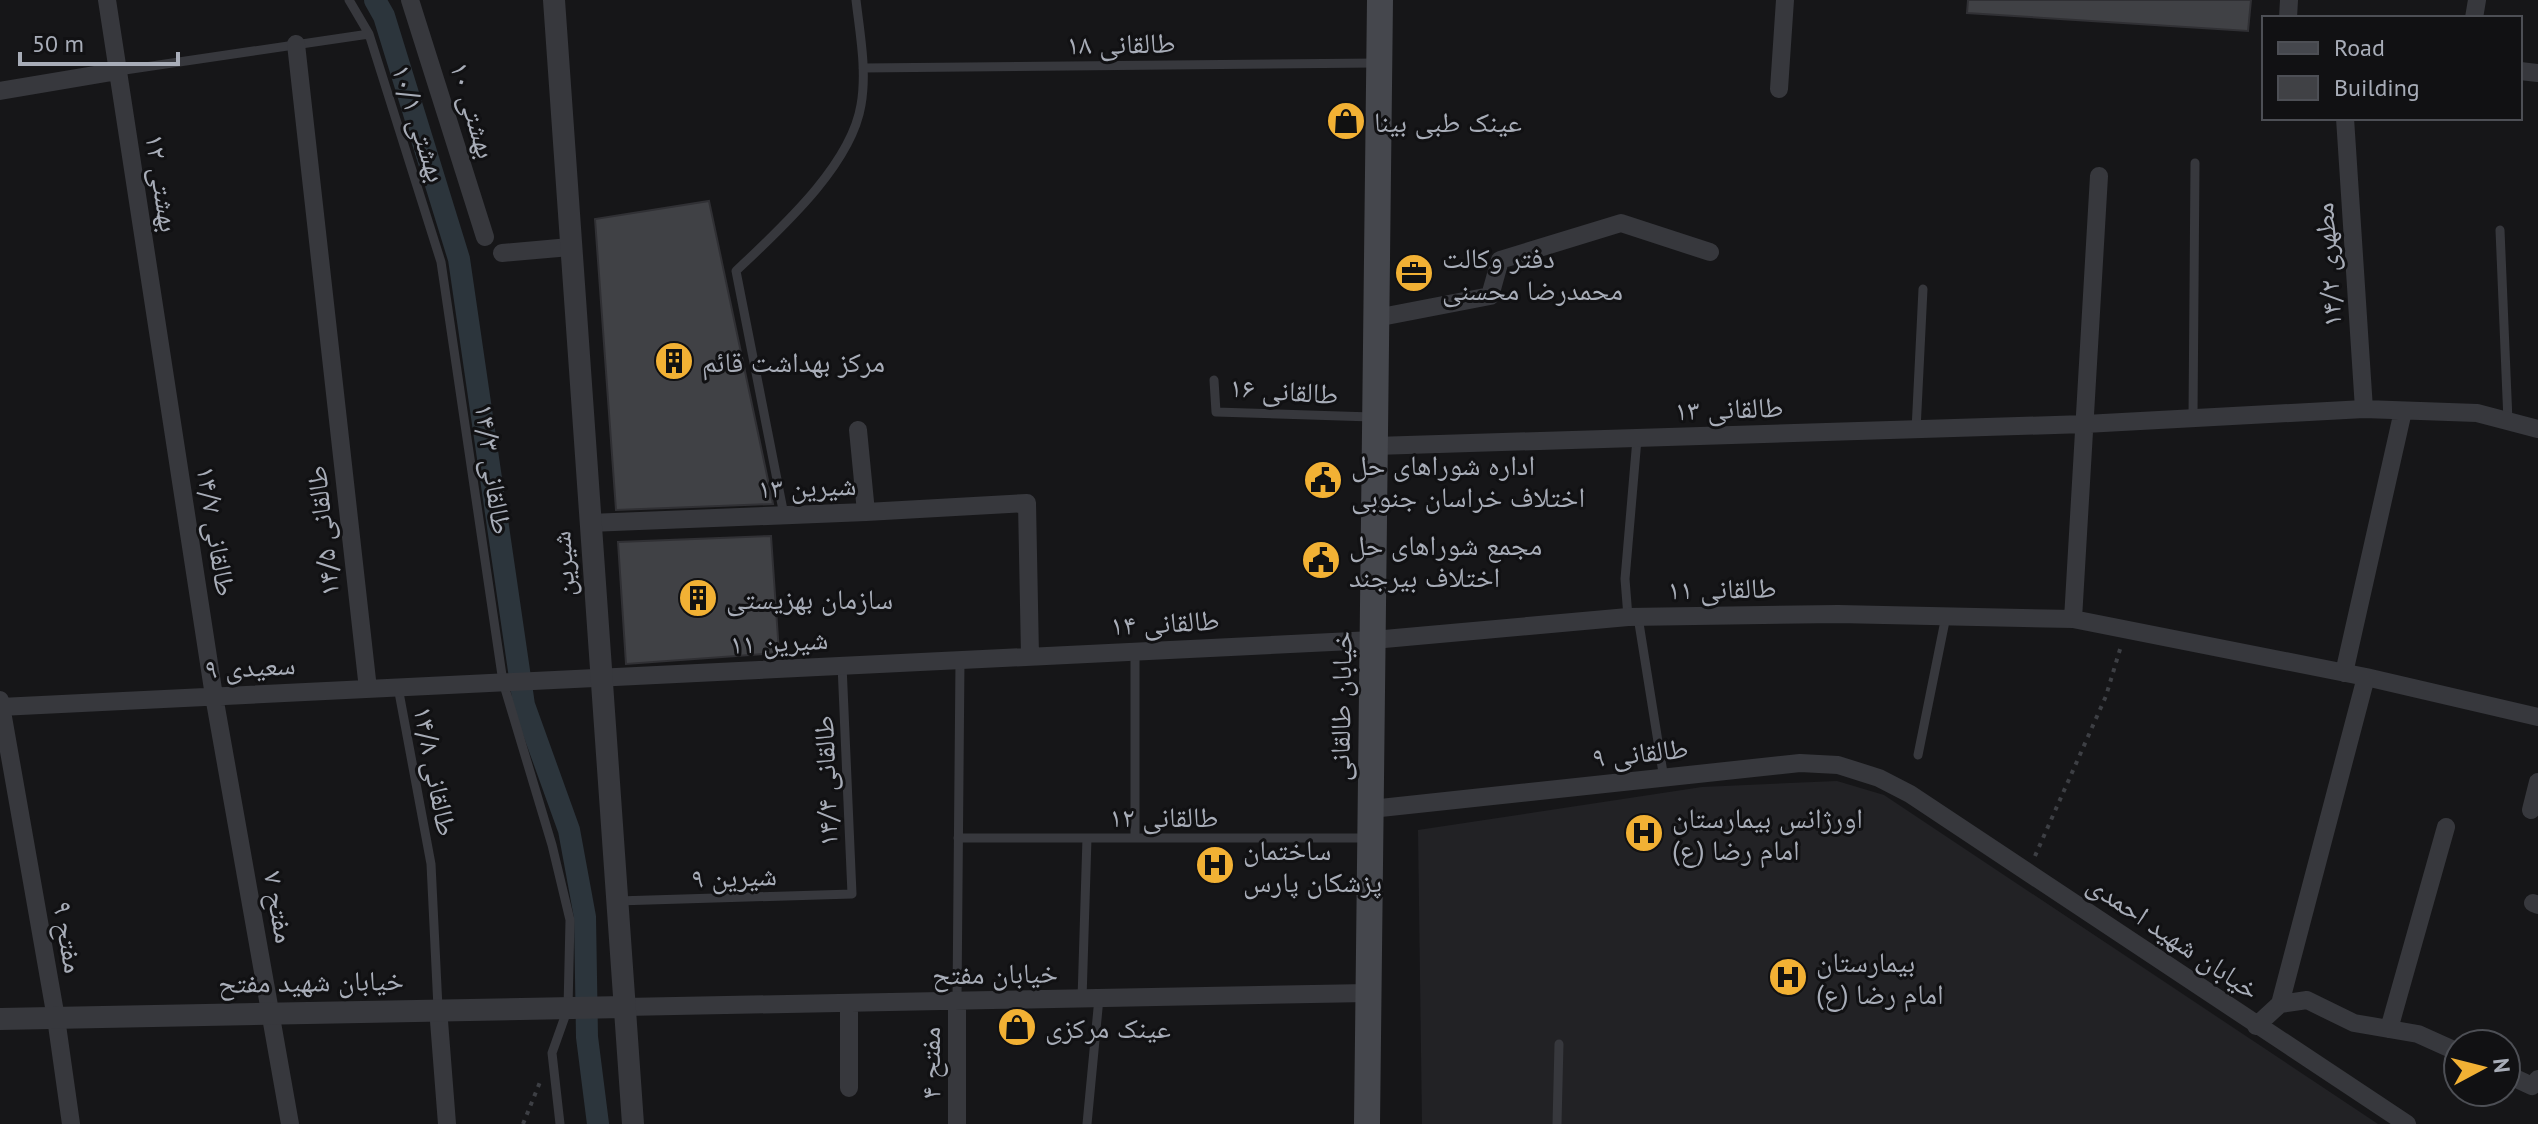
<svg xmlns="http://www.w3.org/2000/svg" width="2538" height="1124" font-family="'PT Sans','Noto Naskh Arabic',sans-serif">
<rect width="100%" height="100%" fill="#161618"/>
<path fill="#222225" d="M1837 781 1884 795 2378 1124H1422L1418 830 1702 787Z"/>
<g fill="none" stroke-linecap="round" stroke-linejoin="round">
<path stroke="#2c353c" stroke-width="22" d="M375 0 384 16 459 259 524 705 569 830 585 917 587 1037 598 1124"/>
</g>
<path fill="#404145" stroke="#303034" stroke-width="2" d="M1968 0H2251L2248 31 1967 13Z
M709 201 773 504 616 510 595 219Z
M771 536 779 653 626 664 618 542Z"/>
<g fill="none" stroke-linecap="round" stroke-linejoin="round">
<path stroke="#3d3f44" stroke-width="4" stroke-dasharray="4 6" stroke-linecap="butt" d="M2035 856 2106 696 2121 646
M523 1124 540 1082"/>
<path stroke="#37383d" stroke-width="9" d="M349 0 369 34 441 262 503 682 552 845 570 920 568 1008 552 1053 560 1124
M863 68 1376 63
M118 71 369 34
M2500 230 2508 421
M1214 380 1216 412 1372 417
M2193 418 2195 163
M1916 430 1923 289
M784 515 736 271C779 230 851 166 861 105 867 71 860 34 856 0
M1628 617 1625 579 1637 439
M1638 617 1664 779
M398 687 431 864 438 1008
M1918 755 1946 616
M958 838H1367
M1135 838V651
M617 901 852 894 842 665
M1082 999 1087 838
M957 1000 960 660
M1087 1124 1099 998
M1557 1124 1559 1044"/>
<path stroke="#37383d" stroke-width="18" d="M107 0 214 696 290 1124
M410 0 485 237
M2288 18 2289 0
M2474 18 2477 0
M296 44 368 689
M2520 71 2538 73
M1779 89 1785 0
M0 91 118 71
M2345 118 2364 409
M502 253 570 247
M1376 318 1490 296 1500 260 1621 223 1710 252
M858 430 866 512
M1375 446 2085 424 2364 409 2477 413 2538 429
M589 523 866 512 1027 503 1030 656
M2073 619 2099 176
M2344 673 2403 411
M0 700 56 1018 71 1124
M0 707 1373 640 1628 617 1838 614 2073 619 2366 677 2538 717
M1371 809 1800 763 1838 765 1879 778 1910 794 2407 1124
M2531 810 2538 782
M2533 903 2538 905
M849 1004V1088
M2280 1004 2307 1000 2354 1023 2418 1034 2458 1052
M624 1007 1368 993
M438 1008 447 1124
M2256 1026 2280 1004 2366 677
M2389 1029 2446 827
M2506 1074 2532 1086 2538 1079
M957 1124V1002"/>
<path stroke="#37383d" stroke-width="22" d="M554 0 633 1124
M0 1019 624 1007"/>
<path stroke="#45474d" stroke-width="26" d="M1367 1124 1380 0"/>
</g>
<defs>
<symbol id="shop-disc" viewBox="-11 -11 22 22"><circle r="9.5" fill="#f2b134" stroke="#111113"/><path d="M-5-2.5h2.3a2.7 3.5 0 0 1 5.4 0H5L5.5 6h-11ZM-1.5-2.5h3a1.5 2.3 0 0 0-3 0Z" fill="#111"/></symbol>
<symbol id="office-disc" viewBox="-11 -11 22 22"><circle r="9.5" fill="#f2b134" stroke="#111113"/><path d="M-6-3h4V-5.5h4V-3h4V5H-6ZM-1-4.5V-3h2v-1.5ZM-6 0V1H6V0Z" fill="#111"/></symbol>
<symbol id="building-disc" viewBox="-11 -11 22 22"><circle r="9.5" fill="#f2b134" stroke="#111113"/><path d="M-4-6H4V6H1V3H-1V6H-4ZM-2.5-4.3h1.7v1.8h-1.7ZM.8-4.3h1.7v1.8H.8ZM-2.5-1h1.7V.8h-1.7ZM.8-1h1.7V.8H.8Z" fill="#111"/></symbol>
<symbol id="civic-disc" viewBox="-11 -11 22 22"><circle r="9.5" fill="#f2b134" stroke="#111113"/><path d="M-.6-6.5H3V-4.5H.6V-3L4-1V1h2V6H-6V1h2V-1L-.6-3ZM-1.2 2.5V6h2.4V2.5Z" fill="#111"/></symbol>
<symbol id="hospital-disc" viewBox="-11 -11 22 22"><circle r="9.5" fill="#f2b134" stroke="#111113"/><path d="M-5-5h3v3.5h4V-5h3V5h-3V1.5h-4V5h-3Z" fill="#111"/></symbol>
</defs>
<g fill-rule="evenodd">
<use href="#shop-disc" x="1324" y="99" width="44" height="44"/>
<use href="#office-disc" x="1392" y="251" width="44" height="44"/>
<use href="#building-disc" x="652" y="339" width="44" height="44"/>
<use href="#civic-disc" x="1301" y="458" width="44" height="44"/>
<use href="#civic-disc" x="1299" y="538" width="44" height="44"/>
<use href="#building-disc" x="676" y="576" width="44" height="44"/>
<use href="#hospital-disc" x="1622" y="811" width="44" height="44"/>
<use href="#hospital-disc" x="1193" y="843" width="44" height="44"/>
<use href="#hospital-disc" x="1766" y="955" width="44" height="44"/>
<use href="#shop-disc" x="995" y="1005" width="44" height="44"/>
</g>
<g text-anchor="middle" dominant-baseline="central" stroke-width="6" stroke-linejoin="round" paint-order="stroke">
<g font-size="28" fill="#a8adb8" stroke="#111113">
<text transform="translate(1121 43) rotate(-1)">طالقانی ۱۸</text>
<text transform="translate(474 110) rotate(73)">بهشتی ۱۰</text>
<text transform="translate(420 123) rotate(72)">بهشتی ۱۰/۱</text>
<text transform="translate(163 183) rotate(81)">بهشتی ۱۲</text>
<text transform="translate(2327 265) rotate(-94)">مطهری ۱۴/۲</text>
<text transform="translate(1284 390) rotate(4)">طالقانی ۱۶</text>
<text transform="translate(1729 408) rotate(-2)">طالقانی ۱۳</text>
<text transform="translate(494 469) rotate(82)">طالقانی ۱۴/۳</text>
<text transform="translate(807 486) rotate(-2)">شیرین ۱۳</text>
<text transform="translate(217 531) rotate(81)">طالقانی ۱۴/۷</text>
<text transform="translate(322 531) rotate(-96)">طالقانی ۱۴/۵</text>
<text transform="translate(562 564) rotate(-94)">شیرین</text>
<text transform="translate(1722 588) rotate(-1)">طالقانی ۱۱</text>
<text transform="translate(1165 622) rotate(-3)">طالقانی ۱۴</text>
<text transform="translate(779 641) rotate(-3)">شیرین ۱۱</text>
<text transform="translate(250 666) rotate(-3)">سعیدی ۹</text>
<text transform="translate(1340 706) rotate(-89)">خیابان طالقانی</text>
<text transform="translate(1640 752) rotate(-6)">طالقانی ۹</text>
<text transform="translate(436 771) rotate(79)">طالقانی ۱۴/۸</text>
<text transform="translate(825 781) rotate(-92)">طالقانی ۱۴/۴</text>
<text x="1164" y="816">طالقانی ۱۲</text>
<text transform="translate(734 876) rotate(-2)">شیرین ۹</text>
<text transform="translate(280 907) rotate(80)">مفتح ۷</text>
<text transform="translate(2174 936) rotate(34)">خیابان شهید احمدی</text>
<text transform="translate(69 937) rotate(80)">مفتح ۹</text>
<text transform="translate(995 973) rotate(-1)">خیابان مفتح</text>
<text transform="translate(311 981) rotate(-1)">خیابان شهید مفتح</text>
<text transform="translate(929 1063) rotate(-90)">مفتح ۴</text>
</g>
<g font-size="28" fill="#a8adb8" stroke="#111113" text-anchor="start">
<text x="1374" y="121">عینک طبی بینا</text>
<text x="1442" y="257">دفتر وکالت<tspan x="1442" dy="32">محمدرضا محسنی</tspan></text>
<text x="702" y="361">مرکز بهداشت قائم</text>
<text x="1351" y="464">اداره شوراهای حل<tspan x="1351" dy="32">اختلاف خراسان جنوبی</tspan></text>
<text x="1349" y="544">مجمع شوراهای حل<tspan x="1349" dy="32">اختلاف بیرجند</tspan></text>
<text x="726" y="598">سازمان بهزیستی</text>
<text x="1672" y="817">اورژانس بیمارستان<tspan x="1672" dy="32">امام رضا (ع)</tspan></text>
<text x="1243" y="849">ساختمان<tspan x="1243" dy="32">پزشکان پارس</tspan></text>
<text x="1816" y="961">بیمارستان<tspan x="1816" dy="32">امام رضا (ع)</tspan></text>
<text x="1045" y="1027">عینک مرکزی</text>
</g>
</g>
<rect x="2262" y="16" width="260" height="104" fill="#111113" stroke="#4d4f55" stroke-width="2"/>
<rect x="2278" y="42" width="40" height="12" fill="#45474d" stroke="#4d4f55" stroke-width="2"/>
<text x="2334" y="56" font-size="24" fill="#a8adb8">Road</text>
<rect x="2278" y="76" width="40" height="24" fill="#404145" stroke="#4d4f55" stroke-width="2"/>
<text x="2334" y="96" font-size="24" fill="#a8adb8">Building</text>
<g transform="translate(2482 1068) rotate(83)"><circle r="38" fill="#111113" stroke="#4d4f55" stroke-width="2"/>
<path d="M0-6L14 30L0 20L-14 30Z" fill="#f2b134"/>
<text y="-12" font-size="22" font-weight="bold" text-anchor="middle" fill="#a8adb8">N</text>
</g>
<path d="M20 52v12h158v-12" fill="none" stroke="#a8adb8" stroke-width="4"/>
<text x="32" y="52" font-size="24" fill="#a8adb8" stroke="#111113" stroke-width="6" paint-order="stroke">50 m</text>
</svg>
